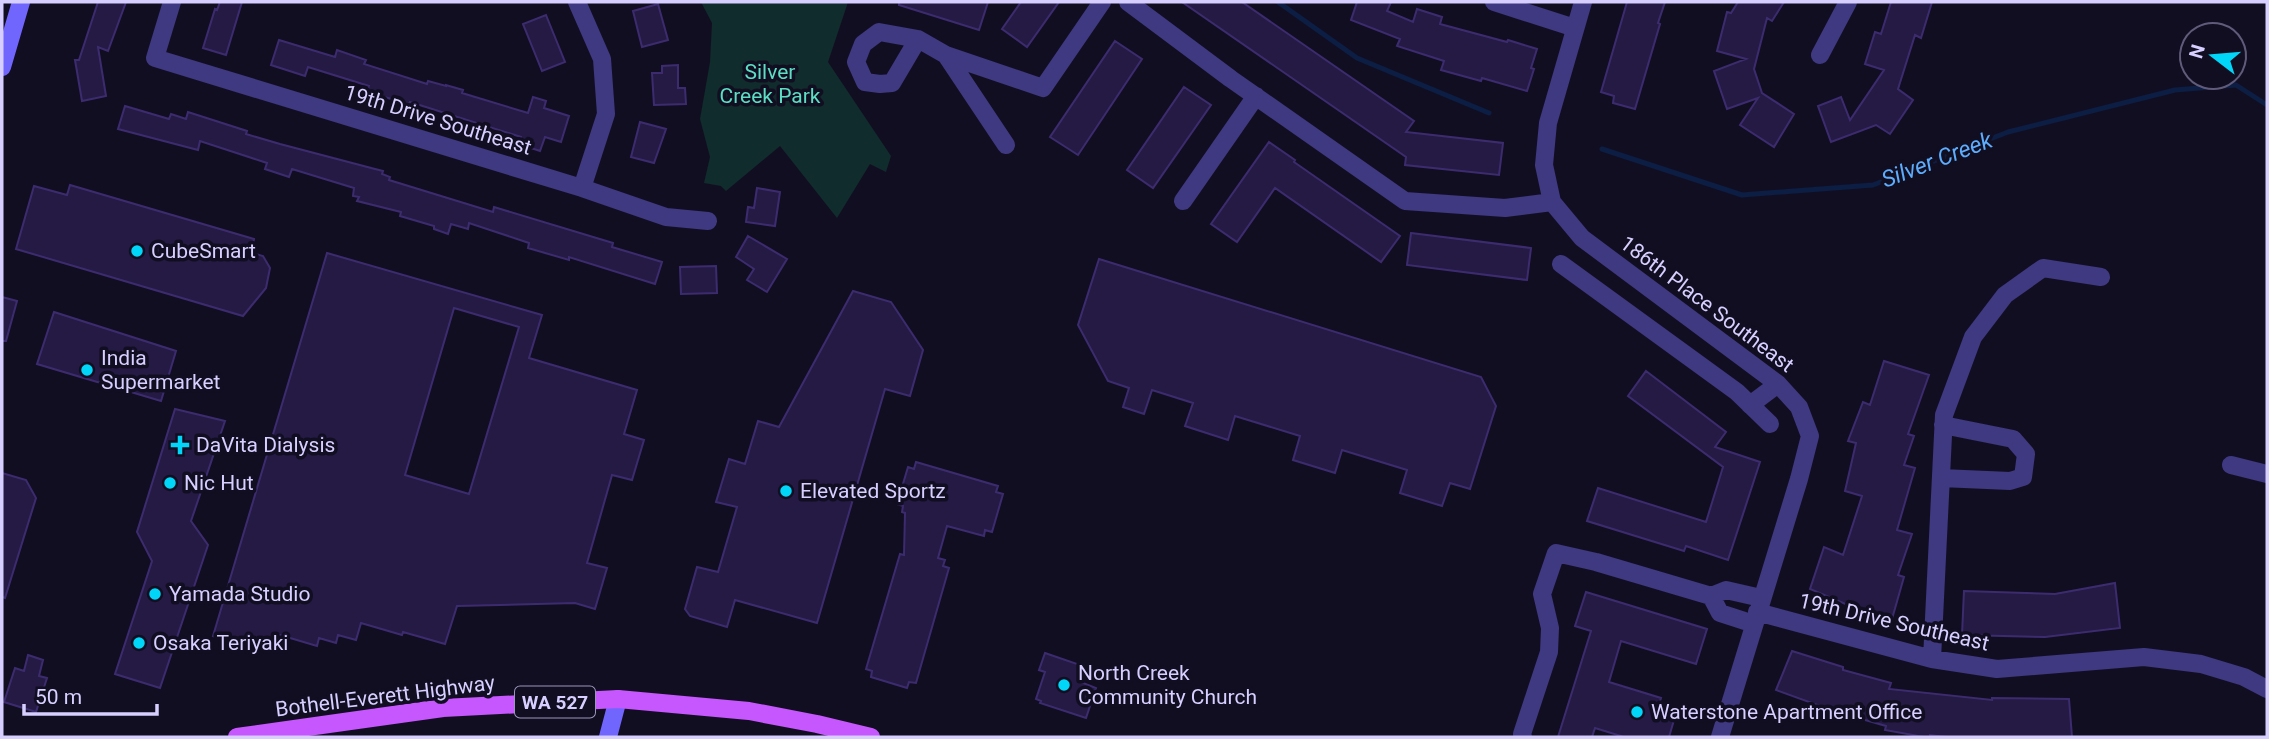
<svg xmlns="http://www.w3.org/2000/svg" width="2269" height="739" font-family="Roboto,sans-serif">
<rect width="100%" height="100%" fill="#120e22"/>
<path fill="#112c2c" d="M701 2H848L828 62 891 156 886 172 870 164 837 218 780 146 726 191 721 186 704 183 710 157 700 119 710 62 712 23Z"/>
<g fill="none" stroke-linecap="round" stroke-linejoin="round">
<path stroke="#0c1e43" stroke-width="5" d="M1278 2 1357 58 1489 113
M1602 149 1742 195 1873 185 2008 132 2175 90 2236 85 2267 105"/>
</g>
<path fill="#241a43" stroke="#3c2c6f" stroke-width="2" fill-rule="evenodd" d="M98 2H126L108 51 98 47 106 96 82 101 75 60H79Z
M220 2H242L226 55 203 48 215 9 217 10Z
M899 2H988L979 30 899 5Z
M1021 2H1059L1027 47 1002 29Z
M1182 2H1242L1414 121 1406 132 1503 143 1499 175 1405 165 1406 157Z
M1357 2H1391L1387 11 1413 22 1417 9 1442 17 1440 24 1507 42 1508 40 1537 49 1531 68 1534 69 1527 91 1482 78 1481 81 1441 70 1444 61 1397 46 1400 39 1351 20Z
M1627 2H1665L1658 23 1660 24 1635 109 1613 103 1614 96 1601 92Z
M1738 2H1784L1772 21 1767 18 1754 69 1762 93 1794 114 1774 147 1740 125 1758 98 1727 109 1714 71 1746 59 1717 51 1727 12 1731 13Z
M1891 2H1932L1921 38 1915 35 1898 89 1913 100 1890 134 1876 125 1831 142 1818 106 1841 97 1850 120 1884 70 1865 64 1875 32 1881 34Z
M658 4 668 40 642 47 633 11Z
M546 15 565 62 542 71 523 24Z
M279 40 335 57 337 50 366 60 364 64 427 84 428 81 446 86V85L463 90 462 93 528 113 533 97 546 101 544 108 569 116 561 142 545 137 540 151 519 144 521 137 410 102 409 104 367 92 369 86 308 67 305 76 271 65Z
M1115 41 1142 59 1078 155 1050 137Z
M678 65V88H685L686 104 654 105 652 73H662V66Z
M1184 87 1211 105 1153 188 1127 170Z
M125 106 169 119 171 114 186 119 188 112 247 131 246 134 280 144 375 169 383 171 382 174 390 177 389 180 493 212 494 207 613 243 612 247 662 262 655 284 569 257V260L528 248 529 243 469 223 468 229 451 224 448 234 434 229V226L400 216 401 212 357 201 359 197 353 196 354 188 292 169 289 177 265 169 267 163 200 141 198 150 118 129Z
M640 122 666 129 654 163 631 157Z
M1269 142 1295 160 1294 162 1400 236 1381 262 1275 188 1237 242 1211 224Z
M70 185 254 239 252 253 263 256 270 268 266 288 243 316 16 249 34 186 67 195Z
M757 188 780 192 775 226 746 222 748 207 754 208Z
M1411 233 1531 248 1527 280 1407 265Z
M748 236 787 259 767 292 747 280 754 269 736 257Z
M327 253 542 315 529 358 637 390 624 434 644 440 632 480 612 475 587 563 607 568 595 609 575 603 457 606 445 644 403 632 402 635 361 623 356 640 338 635 336 643 319 638 317 646 280 635 275 651 230 638 229 641 213 636ZM454 308 519 327 469 494 405 475Z
M1099 259 1481 377 1496 406 1470 489 1450 483 1442 506 1400 493 1407 470 1342 450 1335 473 1293 460 1300 436 1235 416 1228 440 1185 426 1193 403 1152 390 1144 414 1123 407 1129 388 1108 381 1078 325Z
M716 266 717 293 681 294 680 267Z
M853 291 891 302 923 350 910 396 885 389 817 623 735 600 727 627 690 616 685 609 697 567 718 572 737 507 716 502 729 459 745 464 758 421 779 427Z
M2 297 17 301 6 341H2Z
M54 312 176 351 161 401 37 364Z
M1884 361 1929 375 1908 434 1914 436 1904 465 1915 468 1897 530 1912 534 1898 575 1904 577 1892 619 1855 608 1810 589 1824 547 1843 555 1862 496 1845 491 1856 443 1848 441 1863 402 1870 405Z
M1646 371 1726 432 1715 447 1760 462 1728 560 1686 546 1684 551 1587 521 1598 488 1706 522 1723 467 1628 396Z
M175 409 225 421 191 521 208 545 160 688 115 674 152 561 137 532Z
M916 462 998 486 996 492 1003 494 992 532 985 530 984 536 947 526 938 558 945 560 943 566 949 568 916 683 909 682 907 688 871 677 872 671 866 669 900 554 904 555 905 513 902 512 903 506 897 504 908 467 914 469Z
M2 473 26 480 36 498 5 598 2 597Z
M2115 583 2120 628 2045 637 1962 635 1964 591 2055 594Z
M1586 592 1707 629 1696 664 1621 641 1609 682 1661 698 1656 714 1674 720 1669 737H1624L1595 728 1592 737H1558L1591 631 1575 626Z
M1792 651 1843 667V670L1891 683 1889 689 1992 700V698L2069 699 2072 737H1947L1930 735V737H1924L1885 730 1886 726 1834 711 1776 690Z
M1045 653 1083 666 1078 681 1096 688 1086 718 1040 703 1041 701 1036 699 1045 672 1039 670Z
M28 655 43 660 39 676 47 678 36 712 4 702 15 668 24 671Z"/>
<g fill="none" stroke-linecap="round" stroke-linejoin="round">
<path stroke="#3e3981" stroke-width="18" d="M172 2 155 58 582 188 666 217 708 221
M577 2 602 59 606 114 582 188
M1128 2 1231 79 1405 201 1505 208 1552 202
M1494 2 1575 28
M1583 2 1548 123 1544 165 1552 202 1582 238 1778 384 1799 407 1810 436 1799 479 1720 737
M918 39 892 83 880 84 865 82 856 62 863 44 879 32 918 39 946 55 1043 88 1102 2
M946 55 1006 145
M1820 55 1848 2
M1183 201 1256 96
M1561 264 1737 392 1770 424
M1750 405 1778 384
M2231 465 2267 474
M1941 478 2010 481 2023 477 2026 454 2013 439 1943 425
M1711 596 1720 613 1754 624
M1757 612 1932 659 1997 669 2144 657 2201 664 2244 677 2267 689
M1932 659 1944 415 1973 337 2005 295 2043 268 2101 277
M1523 737 1522 734 1549 652 1550 628 1542 594 1556 553 1596 562 1711 596 1726 590 1761 598"/>
<path stroke="#7066fe" stroke-width="18" d="M2 67 21 2
M608 737 618 699"/>
<path stroke="#c656fe" stroke-width="18" d="M237 737 443 708 618 699 749 711 817 724 871 737"/>
</g>
<g fill="#01d6f8" stroke="#120e22" stroke-width="2.5">
<circle cx="137" cy="251" r="7"/>
<circle cx="87" cy="370" r="7"/>
<path d="M176.5 434.5h7v7h7v7h-7v7h-7v-7h-7v-7h7z"/>
<circle cx="170" cy="483" r="7"/>
<circle cx="786" cy="491" r="7"/>
<circle cx="155" cy="594" r="7"/>
<circle cx="139" cy="643" r="7"/>
<circle cx="1064" cy="685" r="7"/>
<circle cx="1637" cy="712" r="7"/>
</g>
<g text-anchor="middle" dominant-baseline="central" stroke-width="7" stroke-linejoin="round" paint-order="stroke">
<rect fill="#120e22" stroke="#9b95bd" stroke-width="2" x="515" y="686.5" width="80" height="31" rx="5"/>
<g font-size="19" font-weight="bold" fill="#d6cfff">
<text x="555" y="702">WA 527</text>
</g>
<g font-size="21" fill="#5bdec3" stroke="#120e22">
<text x="770" y="72">Silver<tspan x="770" dy="24">Creek Park</tspan></text>
</g>
<g font-size="21" fill="#d6cfff" stroke="#120e22">
<text transform="translate(438 120) rotate(17)">19th Drive Southeast</text>
<text transform="translate(1707 304) rotate(37)">186th Place Southeast</text>
<text transform="translate(1894 622) rotate(13)">19th Drive Southeast</text>
<text transform="translate(385 696) rotate(-7)">Bothell-Everett Highway</text>
</g>
<g font-size="21" fill="#d6cfff" stroke="#120e22" text-anchor="start">
<text x="151" y="251">CubeSmart</text>
<text x="101" y="358">India<tspan x="101" dy="24">Supermarket</tspan></text>
<text x="196" y="445">DaVita Dialysis</text>
<text x="184" y="483">Nic Hut</text>
<text x="800" y="491">Elevated Sportz</text>
<text x="169" y="594">Yamada Studio</text>
<text x="153" y="643">Osaka Teriyaki</text>
<text x="1078" y="673">North Creek<tspan x="1078" dy="24">Community Church</tspan></text>
<text x="1651" y="712">Waterstone Apartment Office</text>
</g>
<g font-size="23" font-style="italic" fill="#5dadfe" stroke="#120e22">
<text transform="translate(1937 160) rotate(-21)">Silver Creek</text>
</g>
</g>
<rect width="2269" height="739" fill="none" stroke="#d6cfff" stroke-width="7"/>
<g transform="translate(2213 56) rotate(286)"><circle r="33" fill="#120e22" stroke="#605b7a" stroke-width="2"/>
<path d="M0-5L12 26L0 18L-12 26Z" fill="#01d6f8"/>
<text y="-10" font-size="19" font-weight="bold" text-anchor="middle" fill="#d6cfff">N</text>
</g>
<path d="M24 704v10h133v-10" fill="none" stroke="#d6cfff" stroke-width="3.5"/>
<text x="35" y="704" font-size="21" fill="#d6cfff" stroke="#120e22" stroke-width="5" paint-order="stroke">50 m</text>
</svg>
